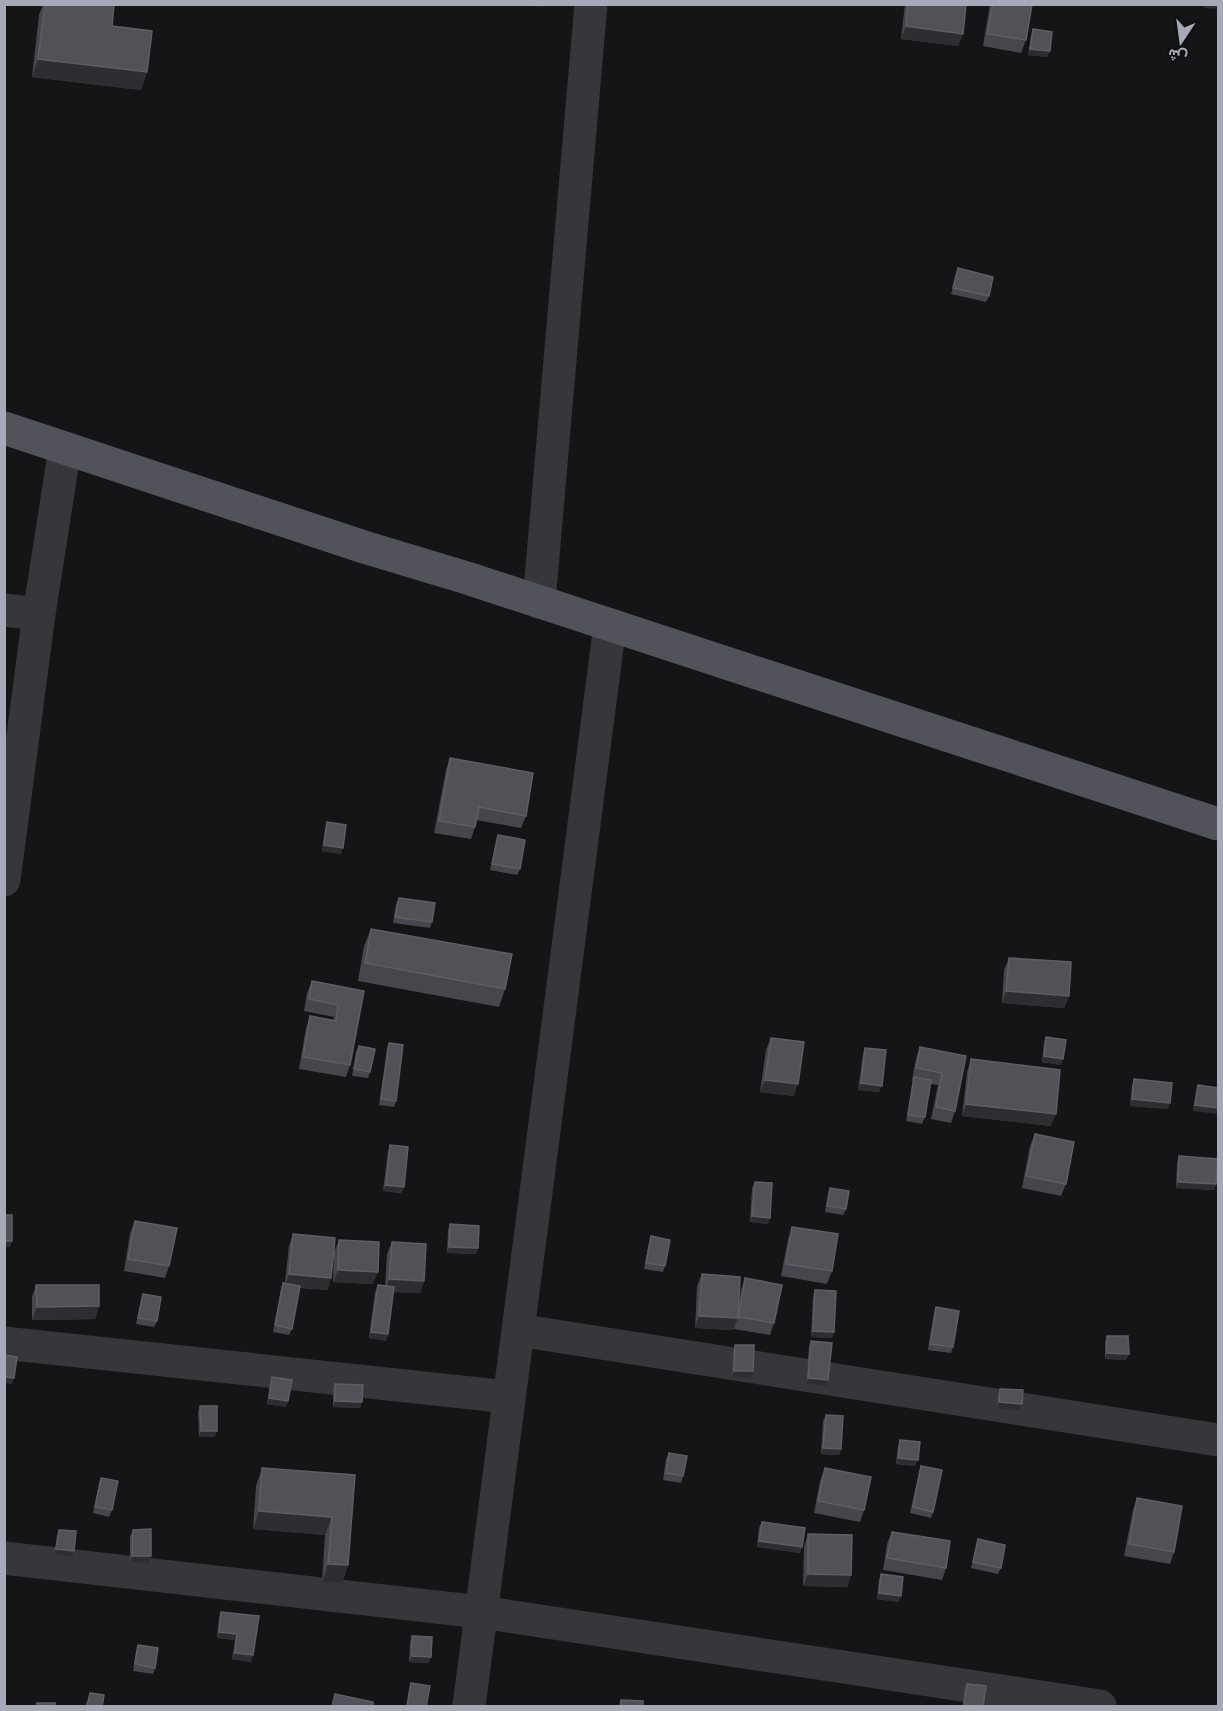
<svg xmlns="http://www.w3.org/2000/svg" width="1223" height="1711" font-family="'Work Sans',Vazirmatn,sans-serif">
<rect width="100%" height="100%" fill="#151517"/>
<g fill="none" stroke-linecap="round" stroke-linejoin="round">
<path stroke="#36363b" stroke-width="33" d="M539 602 591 4
M4 610 39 614
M4 880 39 614 65 448
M518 1330 1218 1440
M4 1343 509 1397
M4 1558 481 1612 1100 1706
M469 1706 610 625"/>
<path stroke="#52535a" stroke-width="33" d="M4 428 364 547 467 578 1218 824"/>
</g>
<path fill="#46464c" d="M43 4H45L147 72 141 90 32 77 39 15Z
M905 4H966L963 34 958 46 901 39Z
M990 4H1032L1026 40 1021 53 983 46Z
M1033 29 1050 51 1047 57 1028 55 1031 36Z
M958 268 989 296 986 302 951 294Z
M450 758 526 816 521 828 476 820 475 827 471 839 434 833 446 770Z
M327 822 341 854 322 851 325 828Z
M498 835 520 869 517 875 490 870 496 841Z
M399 898 432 922 430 928 393 923 396 904Z
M371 929 505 989 499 1007 358 981 364 946Z
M1009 958 1069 996 1064 1008 1002 1003 1004 970Z
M312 981 364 991 350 1065 346 1077 299 1069 306 1028 310 1016 333 1020 334 1017 304 1011 307 993Z
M1046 1037 1061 1065 1042 1062 1044 1043Z
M771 1038 794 1096 760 1092 766 1050Z
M389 1043 396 1101 394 1107 379 1105 387 1049Z
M359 1046 370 1072 368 1078 352 1076 356 1052Z
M920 1047 966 1056 955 1111 951 1123 931 1119 938 1085 930 1084 925 1117 922 1124 906 1121 913 1081 912 1080 916 1059Z
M865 1048 879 1092 858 1090 863 1054Z
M971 1059 1051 1126 962 1116 967 1072Z
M1134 1079 1168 1109 1130 1106 1132 1085Z
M1198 1085 1218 1088 1193 1111 1196 1091Z
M1035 1134 1066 1184 1061 1196 1022 1188 1030 1146Z
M390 1145 404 1187 401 1193 383 1191 388 1151Z
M1179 1156 1216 1184 1214 1190 1176 1188 1177 1163Z
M755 1182 768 1224 750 1222 752 1188Z
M830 1188 846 1209 843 1215 825 1212 828 1194Z
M135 1221 169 1266 165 1278 124 1271 130 1233Z
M450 1224 478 1248 476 1254 447 1253 448 1230Z
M792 1227 832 1271 827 1284 781 1276 788 1239Z
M293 1234 331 1278 327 1290 300 1288 292 1329 289 1335 273 1332 281 1289 283 1283H285L289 1246Z
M651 1236 665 1266 663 1272 644 1269 649 1243Z
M339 1240 373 1284 333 1282 334 1252Z
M392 1242 424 1281 420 1293 393 1292 388 1334 386 1341 369 1338 375 1292 378 1285 385 1286 387 1254Z
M702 1274 739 1303 741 1290 745 1278 774 1323 770 1335 734 1329 735 1327 733 1330 695 1328 697 1286Z
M36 1285 99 1306 95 1319 32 1320V1297Z
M815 1290 834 1332 832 1338 811 1337 813 1296Z
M143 1294 157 1321 154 1327 136 1324 141 1300Z
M936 1307 953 1347 951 1353 928 1350 934 1313Z
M1107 1336 1129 1354 1126 1360 1105 1359V1342Z
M811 1341 826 1386 806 1384 809 1347Z
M735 1345 751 1378 732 1377 733 1351Z
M272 1377 288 1401 286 1407 267 1404 270 1383Z
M335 1384 362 1402 360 1408 333 1407V1390Z
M1000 1389 1022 1404 1020 1410 997 1409 998 1395Z
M200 1406 215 1437H199L198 1412Z
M826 1415 841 1449 839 1455 821 1454 823 1421Z
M900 1440 915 1466 896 1464 898 1446Z
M669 1453 683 1476 681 1483 663 1480 666 1459Z
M921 1466 933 1512 931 1518 910 1513 919 1472Z
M262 1468 355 1475 348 1565 342 1583 322 1582 325 1535 253 1529 256 1486Z
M825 1468 864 1510 860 1522 814 1513 820 1481Z
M101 1478 112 1510 109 1517 93 1513 99 1484Z
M1137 1498 1174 1552 1170 1564 1124 1556 1133 1510Z
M762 1522 802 1547 800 1553 757 1547 759 1528Z
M59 1530 74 1551 72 1557 54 1555 57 1536Z
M133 1530 149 1563 130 1562V1536Z
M892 1532 946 1568 942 1580 883 1570 887 1544Z
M808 1534 851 1575 847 1587 803 1586 804 1546Z
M978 1539 1001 1568 998 1574 971 1568Z
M881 1574 899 1602 877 1599 879 1580Z
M221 1612 259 1616 251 1662 232 1659 235 1640 217 1638 219 1618Z
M412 1636 429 1663 409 1662 410 1642Z
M138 1645 155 1668 153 1674 133 1671 136 1651Z
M411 1683 426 1707H406L409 1689Z
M967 1684 983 1707H963L964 1690Z
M90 1693 102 1707H85Z"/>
<path fill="#2e2e32" d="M521 4H544L543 7Z
M1205 4H1218V9L1204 8Z
M906 26 963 34 958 46 901 39Z
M1030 49 1050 51 1047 57 1028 55Z
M38 59 147 72 141 90 32 77Z
M324 845 343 848 341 854 322 851Z
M1006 991 1069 996 1064 1008 1002 1003Z
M1044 1056 1063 1059 1061 1065 1042 1062Z
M765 1080 798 1084 794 1096 760 1092Z
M861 1083 882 1086 879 1092 858 1090Z
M1132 1099 1170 1103 1168 1109 1130 1106Z
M966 1104 1056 1114 1051 1126 962 1116Z
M1195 1105 1218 1108V1114L1193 1111Z
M1178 1182 1216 1184 1214 1190 1176 1188Z
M386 1185 404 1187 401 1193 383 1191Z
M752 1216 770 1218 768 1224 750 1222Z
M4 1241H12L10 1247H4Z
M449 1247 478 1248 476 1254 447 1253Z
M338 1270 378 1272 373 1284 333 1282Z
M289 1274 331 1278 327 1290 285 1286Z
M389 1279 424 1281 420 1293 385 1292Z
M99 1306 95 1319 32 1320 37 1307Z
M699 1316 738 1318 733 1330 695 1328Z
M813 1331 834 1332 832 1338 811 1337Z
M371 1332 388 1334 386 1341 369 1338Z
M1107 1353 1129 1354 1126 1360 1105 1359Z
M734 1371H753L751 1378 732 1377Z
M4 1377 14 1378 12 1384 4 1383Z
M808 1378 828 1380 826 1386 806 1384Z
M269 1398 288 1401 286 1407 267 1404Z
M335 1401 362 1402 360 1408 333 1407Z
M999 1402 1022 1404 1020 1410 997 1409Z
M201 1431H217L215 1437H199Z
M823 1448 841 1449 839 1455 821 1454Z
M898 1458 918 1460 915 1466 896 1464Z
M259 1511 332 1517 325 1535 253 1529Z
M759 1541 802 1547 800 1553 757 1547Z
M56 1549 74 1551 72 1557 54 1555Z
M132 1556H151L149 1563 130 1562Z
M328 1564 348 1565 342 1583 322 1582Z
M808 1574 851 1575 847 1587 803 1586Z
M879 1593 901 1596 899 1602 877 1599Z
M219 1632 237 1634 235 1640 217 1638Z
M235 1653 253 1655 251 1662 232 1659Z
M412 1656 431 1657 429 1663 409 1662Z"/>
<path fill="#515157" stroke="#5e5f66" stroke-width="1.5" d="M45 4 114 5 112 26 152 31 147 72 38 59Z
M908 4H966L963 34 906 26Z
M993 4H1032L1026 40 987 34Z
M1033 29 1052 32 1050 51 1030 49Z
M958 268 993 277 989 296 953 288Z
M450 758 533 773 526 816 479 807 475 827 439 821Z
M327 822 346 825 343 848 324 845Z
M498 835 525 840 520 869 492 864Z
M399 898 435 903 432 922 395 917Z
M371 929 512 954 505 989 365 963Z
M1009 958 1071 962 1069 996 1006 991Z
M312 981 364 991 350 1065 303 1057 310 1016 336 1021 338 1005 309 999Z
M1046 1037 1066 1040 1063 1059 1044 1056Z
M771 1038 804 1042 798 1084 765 1080Z
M389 1043 403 1045 396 1101 381 1099Z
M359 1046 375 1049 370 1072 354 1069Z
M920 1047 966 1056 955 1111 936 1107 942 1073 916 1068Z
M865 1048 886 1050 882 1086 861 1083Z
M971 1059 1060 1070 1056 1114 966 1104Z
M914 1077 931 1080 925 1117 908 1115Z
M1134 1079 1172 1083 1170 1103 1132 1099Z
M1198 1085 1218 1088V1108L1195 1105Z
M1035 1134 1074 1142 1066 1184 1026 1176Z
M390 1145 408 1147 404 1187 386 1185Z
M1179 1156 1218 1159 1216 1184 1178 1182Z
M755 1182 772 1183 770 1218 752 1216Z
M830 1188 849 1191 846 1209 827 1206Z
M4 1215H12V1241H4Z
M135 1221 177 1228 169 1266 128 1259Z
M450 1224 479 1226 478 1248 449 1247Z
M792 1227 838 1234 832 1271 786 1264Z
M293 1234 335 1238 331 1278 289 1274Z
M651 1236 670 1240 665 1266 646 1263Z
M339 1240 379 1242 378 1272 338 1270Z
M392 1242 426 1244 424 1281 389 1279Z
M702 1274 740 1277 738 1318 699 1316Z
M745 1278 782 1285 774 1323 739 1317Z
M283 1283 300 1286 292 1329 275 1325Z
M36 1285H99V1306L37 1307Z
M378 1285 394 1287 388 1334 371 1332Z
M815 1290 836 1291 834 1332 813 1331Z
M143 1294 161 1297 157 1321 138 1318Z
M936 1307 959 1311 953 1347 930 1344Z
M1107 1336H1128L1129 1354 1107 1353Z
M811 1341 832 1343 828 1380 808 1378Z
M735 1345H754L753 1371H734Z
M4 1355 17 1357 14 1378 4 1377Z
M272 1377 292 1380 288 1401 269 1398Z
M335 1384 363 1385 362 1402 335 1401Z
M1000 1389 1023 1390 1022 1404 999 1402Z
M200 1406H217V1431H201Z
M826 1415 843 1416 841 1449 823 1448Z
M900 1440 920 1442 918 1460 898 1458Z
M669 1453 687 1456 683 1476 666 1473Z
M921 1466 942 1470 933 1512 913 1507Z
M262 1468 355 1475 348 1565 328 1564 332 1517 259 1511Z
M825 1468 871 1477 864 1510 818 1501Z
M101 1478 118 1481 112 1510 95 1507Z
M1137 1498 1182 1506 1174 1552 1129 1544Z
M762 1522 805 1528 802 1547 759 1541Z
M151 1529V1556H132L133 1530Z
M59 1530 76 1531 74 1551 56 1549Z
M892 1532 950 1541 946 1568 887 1558Z
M808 1534 852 1535 851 1575 808 1574Z
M978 1539 1005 1545 1001 1568 973 1562Z
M881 1574 903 1577 901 1596 879 1593Z
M221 1612 259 1616 253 1655 235 1653 237 1634 219 1632Z
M412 1636 432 1637 431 1657 412 1656Z
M138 1645 158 1648 155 1668 135 1664Z
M411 1683 430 1686 426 1707H407Z
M967 1684 986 1686 983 1707 964 1705Z
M90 1693 104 1695 102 1707H87Z
M335 1694 373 1702V1707H332Z
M621 1700 643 1701V1707H620Z
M37 1703H55V1707H36Z"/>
<rect width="1223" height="1711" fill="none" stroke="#a7a9b6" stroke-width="12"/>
<g transform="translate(1181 42) rotate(193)" stroke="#101012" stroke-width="4.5" paint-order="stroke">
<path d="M0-4.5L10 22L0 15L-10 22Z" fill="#a7a9b6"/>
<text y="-9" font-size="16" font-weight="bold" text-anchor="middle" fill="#a7a9b6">ش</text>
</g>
</svg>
